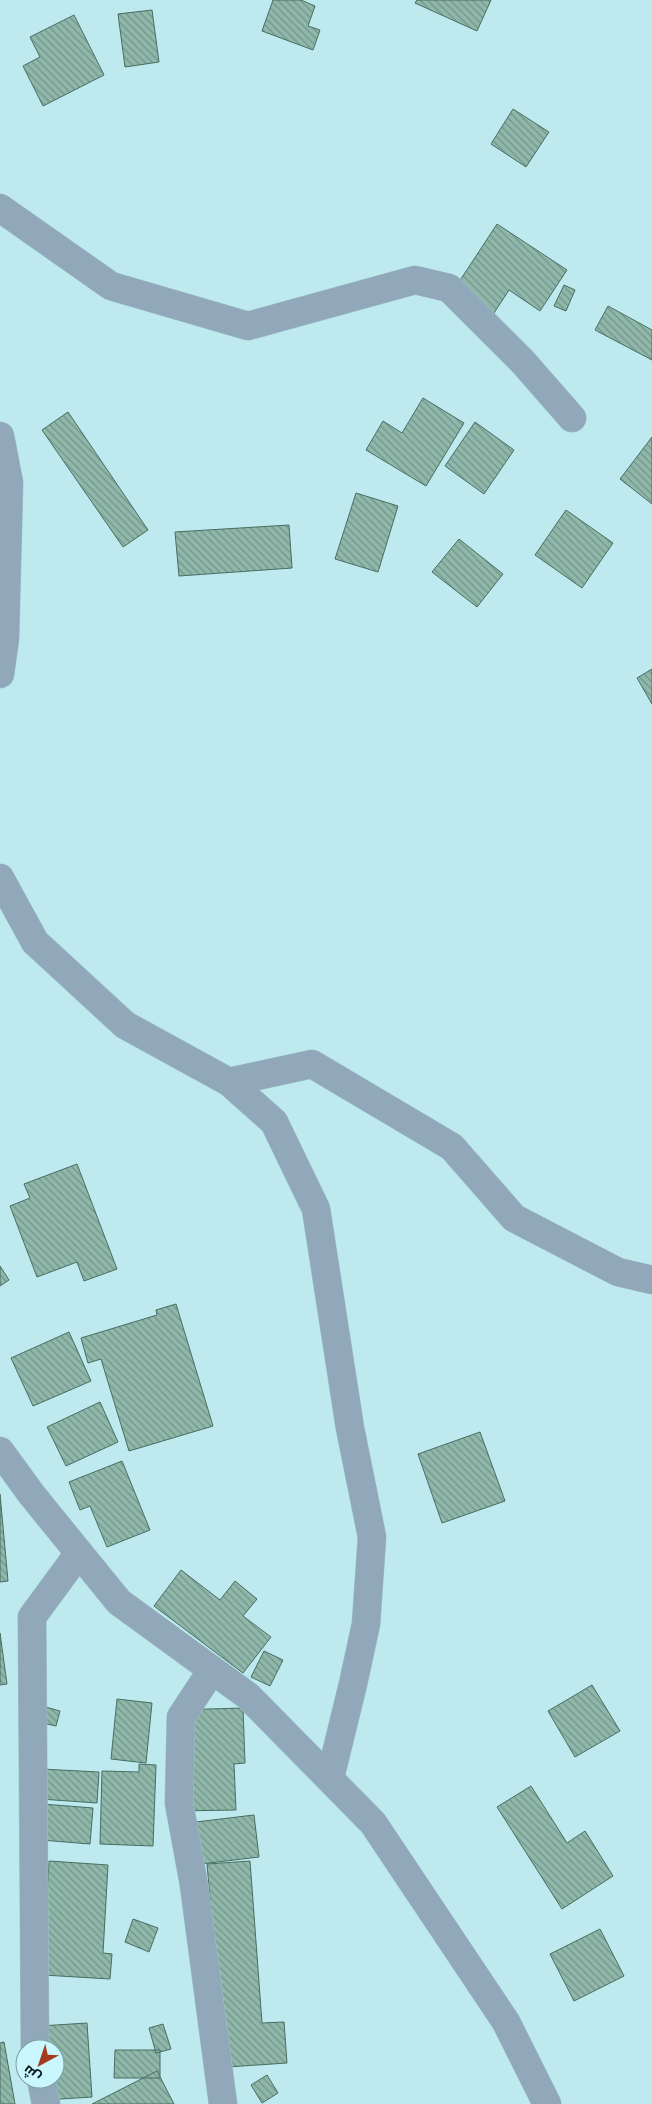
<svg xmlns="http://www.w3.org/2000/svg" width="652" height="2104" font-family="Inter,Cairo,sans-serif">
<defs>
<pattern id="building-back-hatch" width="6" height="6" patternUnits="userSpaceOnUse" patternTransform="scale(1.25)"><rect width="6" height="6" fill="#8fb7aa"/><path d="M-1 5l2 2M0 0l6 6M5-1l2 2" fill="none" stroke="#73948a"/></pattern>
</defs>
<rect width="100%" height="100%" fill="#bde9ef"/>
<path fill="url(#building-back-hatch)" stroke="#486e62" d="M273 0H301L315 6 308 26 320 30 313 50 262 31Z
M417 0H491L477 31 415 3Z
M152 10 159 62 125 67 118 14Z
M74 15 104 75 43 106 23 66 40 57 30 37Z
M513 109 549 132 526 167 491 144Z
M497 224 567 270 540 311 509 290 494 313 455 288Z
M564 285 575 290 566 311 554 306Z
M608 306 652 330V360L595 330Z
M423 398 464 423 426 486 366 450 383 421 402 433Z
M68 412 148 530 123 547 42 430Z
M475 422 514 450 484 494 445 466Z
M652 437V504L620 479Z
M356 493 398 506 378 572 335 559Z
M566 510 613 543 582 588 535 555Z
M289 525 292 568 179 576 175 532Z
M459 539 503 574 477 607 432 572Z
M652 669V704L637 678Z
M77 1164 117 1269 84 1281 77 1262 37 1277 10 1206 30 1198 24 1184Z
M0 1266 9 1280 0 1286Z
M176 1304 213 1426 129 1451 101 1359 88 1363 81 1338 157 1315 156 1310Z
M69 1332 91 1381 33 1406 11 1358Z
M100 1402 118 1442 66 1466 47 1427Z
M480 1432 505 1501 442 1523 418 1454Z
M122 1461 150 1530 107 1547 90 1506 80 1510 69 1482Z
M0 1494 8 1581 0 1582Z
M181 1570 220 1600 235 1581 257 1599 243 1616 271 1637 243 1673 154 1606Z
M0 1633 7 1684 0 1685Z
M264 1651 283 1660 270 1686 251 1677Z
M592 1685 620 1731 575 1757 548 1711Z
M117 1699 152 1703 146 1763 111 1759Z
M42 1706 60 1711 56 1726 38 1722Z
M243 1708 245 1763 234 1764 236 1810 178 1811 174 1710Z
M139 1764 156 1765 153 1846 100 1844 102 1771 139 1772Z
M41 1769 99 1772 97 1803 40 1799Z
M531 1786 567 1843 585 1831 613 1876 562 1909 497 1807Z
M43 1804 93 1808 90 1844 41 1840Z
M254 1815 259 1857 184 1866 179 1824Z
M49 1861 108 1865 103 1953 112 1954 110 1979 43 1975Z
M250 1861 262 2023 284 2022 287 2063 213 2068 201 1909H211L207 1864Z
M133 1919 158 1928 149 1952 125 1942Z
M600 1929 624 1976 574 2001 550 1954Z
M87 2023 92 2097 45 2100 55 2079V2049H41L40 2026Z
M163 2024 171 2049 156 2053 149 2028Z
M4 2042 15 2104H0V2043Z
M115 2050H160V2078H114Z
M157 2071 174 2104H92Z
M267 2075 278 2093 262 2103 251 2085Z"/>
<g fill="none" stroke-linecap="round" stroke-linejoin="round">
<defs>
<path id="street" d="M0 208 111 286 248 326 415 280 449 288 523 362 572 418
M0 436 9 483 5 638 0 674
M0 878 35 942 125 1025 229 1082 274 1122 316 1209 350 1428 372 1537 366 1624 353 1684 330 1778
M229 1082 312 1064 452 1147 514 1218 618 1272 652 1280
M0 1451 32 1495 119 1602 248 1696 373 1823 506 2022 547 2104
M212 1670 181 1717 179 1803 194 1885 223 2104
M35 2049 32 1617 79 1553
M41 2079 46 2104"/>
</defs>
<use href="#street" stroke="#9cc4c9" stroke-width="29"/>
<use href="#street" stroke="#91a8ba" stroke-width="28"/>
</g>
<g transform="translate(40 2064) rotate(220)"><circle r="24" fill="#caf6fd" stroke="#7c9ea3"/>
<path d="M0-4L9 19L0 12L-9 19Z" fill="#a33b20"/>
<text y="-8" font-size="14" font-weight="bold" text-anchor="middle" fill="#08191b">ش</text>
</g>
</svg>
